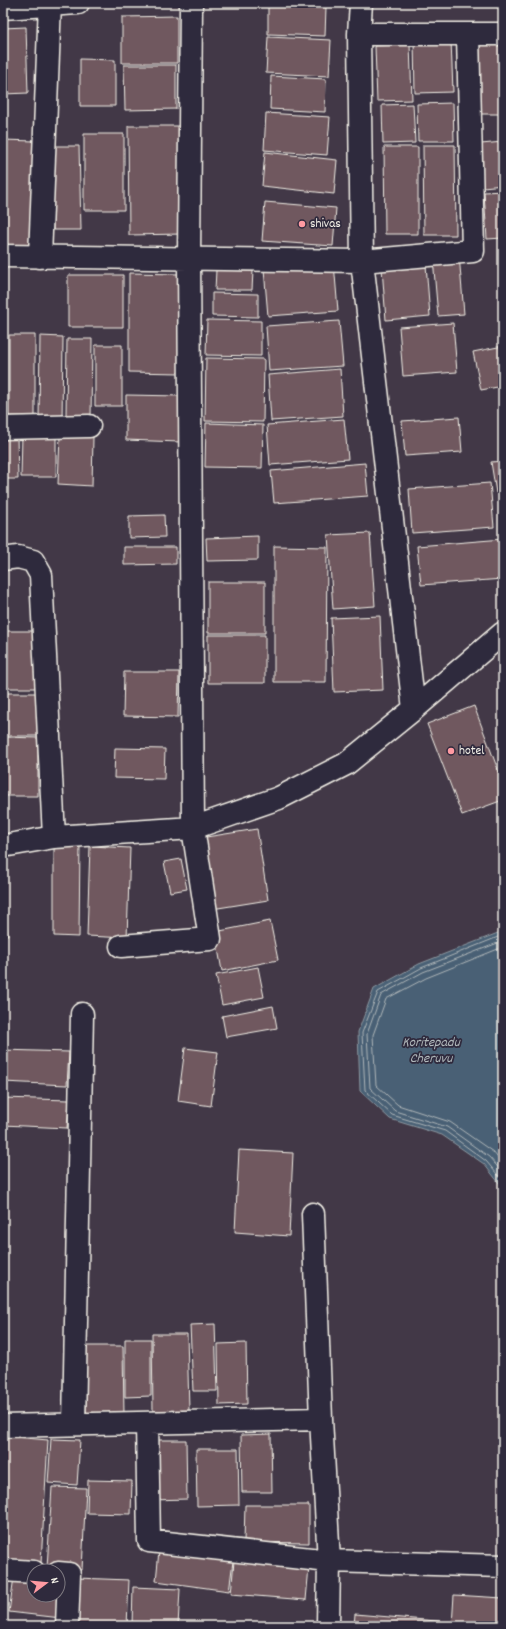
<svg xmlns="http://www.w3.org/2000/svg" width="506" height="1629" font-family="Dekko,sans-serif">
<rect width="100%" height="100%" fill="#423847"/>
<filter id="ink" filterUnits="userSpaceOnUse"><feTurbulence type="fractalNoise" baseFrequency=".025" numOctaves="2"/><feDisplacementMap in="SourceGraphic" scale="8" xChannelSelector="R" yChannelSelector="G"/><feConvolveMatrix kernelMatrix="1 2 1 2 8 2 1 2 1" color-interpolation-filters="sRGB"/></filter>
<g filter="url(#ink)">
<path fill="#496074" stroke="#8d9aa2" d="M503 931V1188L484 1164 442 1135 390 1119 360 1091 358 1032 374 989 419 964Z"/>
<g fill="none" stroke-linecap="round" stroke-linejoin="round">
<path stroke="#b0b7ba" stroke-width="1" d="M503 935 421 968 378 992 362 1033 365 1090 392 1115 445 1131 486 1161 503 1181
M503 941 423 972 381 995 367 1034 370 1088 395 1111 447 1127 489 1157 503 1173
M503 947 426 978 386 999 373 1035 376 1085 398 1105 450 1122 493 1152 503 1164"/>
</g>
<path fill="#6f585f" stroke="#f4f1e8" d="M421 3H466V5L421 4Z
M474 3H503V6H474Z
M268 5 326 7 325 36 268 34Z
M177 16V63H122V17Z
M26 27 28 93 3 94V28Z
M268 37 331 40 329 76 266 73Z
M451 40 453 92 415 93 414 41Z
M478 43H503V114H479Z
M410 45 412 100 377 101 375 46Z
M80 59 115 60V106H80Z
M124 65H176V109L125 110Z
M271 76 326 79 325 112 270 109Z
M453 103 454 141H418L417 104Z
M413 104 415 143 383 144 382 105Z
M266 113 330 117 327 155 264 150Z
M128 126H180L182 234 129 235Z
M84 134H124V210H84Z
M3 140 34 141 33 247 3 246Z
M503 142V185L483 187 481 144Z
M423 145H455L456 235H424Z
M51 146H79L81 230H53Z
M384 147H418V234H385Z
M265 152 337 160 334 194 262 186Z
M503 191V238L487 239 484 192Z
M265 202 336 208 333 246 262 241Z
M459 255 464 314 438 316 433 258Z
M334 263 338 311 268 316 264 269Z
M426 265 430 316 386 320 382 268Z
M216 270 253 271 252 290H215Z
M129 273 179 274 180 373 129 372Z
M68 275H123V327H68Z
M212 293 258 294V317L212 316Z
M207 320 261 321V356L206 355Z
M339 321 343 366 269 371 266 326Z
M453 323 457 372 403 376 399 327Z
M9 335H35V416H9Z
M40 336 63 337 62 420H39Z
M67 339H92L91 417H66Z
M95 345H122V406H95Z
M503 346V386L481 390 473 352Z
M206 358 264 359 263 422 205 421Z
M340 369 343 416 271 421 268 375Z
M126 395 181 396 180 442 126 440Z
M459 417 462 452 405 456 402 421Z
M344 419 348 459 270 465 267 425Z
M206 423 263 425 262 468 205 467Z
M22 436H56V477H21Z
M60 436 93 437 92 486 58 484Z
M17 437 18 479H3V438Z
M503 461V492L496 493 491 462Z
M365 463 368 496 274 503 271 471Z
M490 483 494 527 412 533 409 489Z
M164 515 165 537 129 538V516Z
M370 533 375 606 333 609 328 535Z
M258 536V560L207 561 206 538Z
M503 539V579L421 585 417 546Z
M274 546 327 547 326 682H274Z
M124 547H176V564L124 565Z
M208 582H265V633H208Z
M380 616 383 690 334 692 331 618Z
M3 631H35V688H3Z
M208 635H265V683H208Z
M124 672H179L178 717 123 716Z
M3 693H38V736H3Z
M474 706 503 783V800L462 815 427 724Z
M3 737 38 738V796H3Z
M115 748 165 749 164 779 114 778Z
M257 829 268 900 212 909 200 838Z
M54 842 80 843 79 937 54 936Z
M90 846 130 848 127 938 87 936Z
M181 859 187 889 170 892 164 862Z
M3 903 8 935H3Z
M270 921 278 960 222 971 215 932Z
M258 967 264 997 222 1005 216 975Z
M273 1006 277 1028 226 1037 222 1016Z
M185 1048 218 1052 211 1106 178 1101Z
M3 1050 69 1052 67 1085 3 1082Z
M3 1098 69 1100 67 1128 3 1125Z
M239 1150 293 1153 289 1236 235 1232Z
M215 1324 217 1391H193L190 1325Z
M152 1334H187L189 1411H153Z
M125 1339H151V1396L125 1397Z
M246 1343 247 1404 219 1405 218 1344Z
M85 1346H123L124 1416 86 1417Z
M271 1434 272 1492H242L241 1435Z
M3 1436 48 1440 41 1563 3 1561Z
M51 1439 80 1440 77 1485 48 1483Z
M151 1440H186L187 1499 152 1500Z
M196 1449H238L239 1505 197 1506Z
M88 1480 132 1481 131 1514 87 1513Z
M52 1487 86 1488 82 1570 47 1568Z
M245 1505H309V1543L244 1542Z
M159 1551 233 1561 229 1591 156 1581Z
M234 1561 309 1567 306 1600 231 1594Z
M14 1577 34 1580V1595H58L61 1618 9 1612Z
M77 1578 129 1580 127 1626H75Z
M133 1587 180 1589 178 1626H132Z
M454 1595 503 1598V1626H452Z
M355 1614 448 1622V1626H354Z
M10 1624 63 1626H10Z"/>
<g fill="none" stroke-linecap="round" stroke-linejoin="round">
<defs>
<path id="minor" d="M361 3 359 34 362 261 473 251 468 34
M3 8 78 3
M359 34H503
M3 256 362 261 414 709
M40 257 50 3
M3 428 89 426
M3 559 18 557 33 561 41 575 54 837
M3 846 54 837 193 828 279 798 346 764 414 709 503 633
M121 946 210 939 193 828 189 258 191 3
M313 1214 321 1419 329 1561 328 1626
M147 1423 149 1541 329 1561 503 1566
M74 1424 82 1014
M3 1426 321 1419
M3 1570 34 1572
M58 1573 69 1574 67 1626"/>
</defs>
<use href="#minor" stroke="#f4f1e8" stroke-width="25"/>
<use href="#minor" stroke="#2f2a3d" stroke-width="22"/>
</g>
</g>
<g fill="#ff9aa2" stroke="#2f2a3d" stroke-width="1.5">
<circle cx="302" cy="224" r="4"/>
<circle cx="451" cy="751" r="4"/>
</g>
<g text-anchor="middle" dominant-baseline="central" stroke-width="3.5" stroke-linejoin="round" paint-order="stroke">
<g font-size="13" fill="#f4f1e8" stroke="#2f2a3d" text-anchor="start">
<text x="310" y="224">shivas</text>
<text x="459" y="751">hotel</text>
</g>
<g font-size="14" font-style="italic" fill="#b0b7ba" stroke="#2f2a3d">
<text x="431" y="1043">Koritepadu<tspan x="431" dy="16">Cheruvu</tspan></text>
</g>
</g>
<rect width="506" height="1629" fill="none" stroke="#2f2a3d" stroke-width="16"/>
<rect x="8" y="8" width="490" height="1613" fill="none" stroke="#f4f1e8" stroke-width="1.5" filter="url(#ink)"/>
<g transform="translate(46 1583) rotate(74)"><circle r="19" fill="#2f2a3d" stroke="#7e7a81"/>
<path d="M0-3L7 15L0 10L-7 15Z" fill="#ff9aa2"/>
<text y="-6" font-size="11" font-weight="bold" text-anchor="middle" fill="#f4f1e8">N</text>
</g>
</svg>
